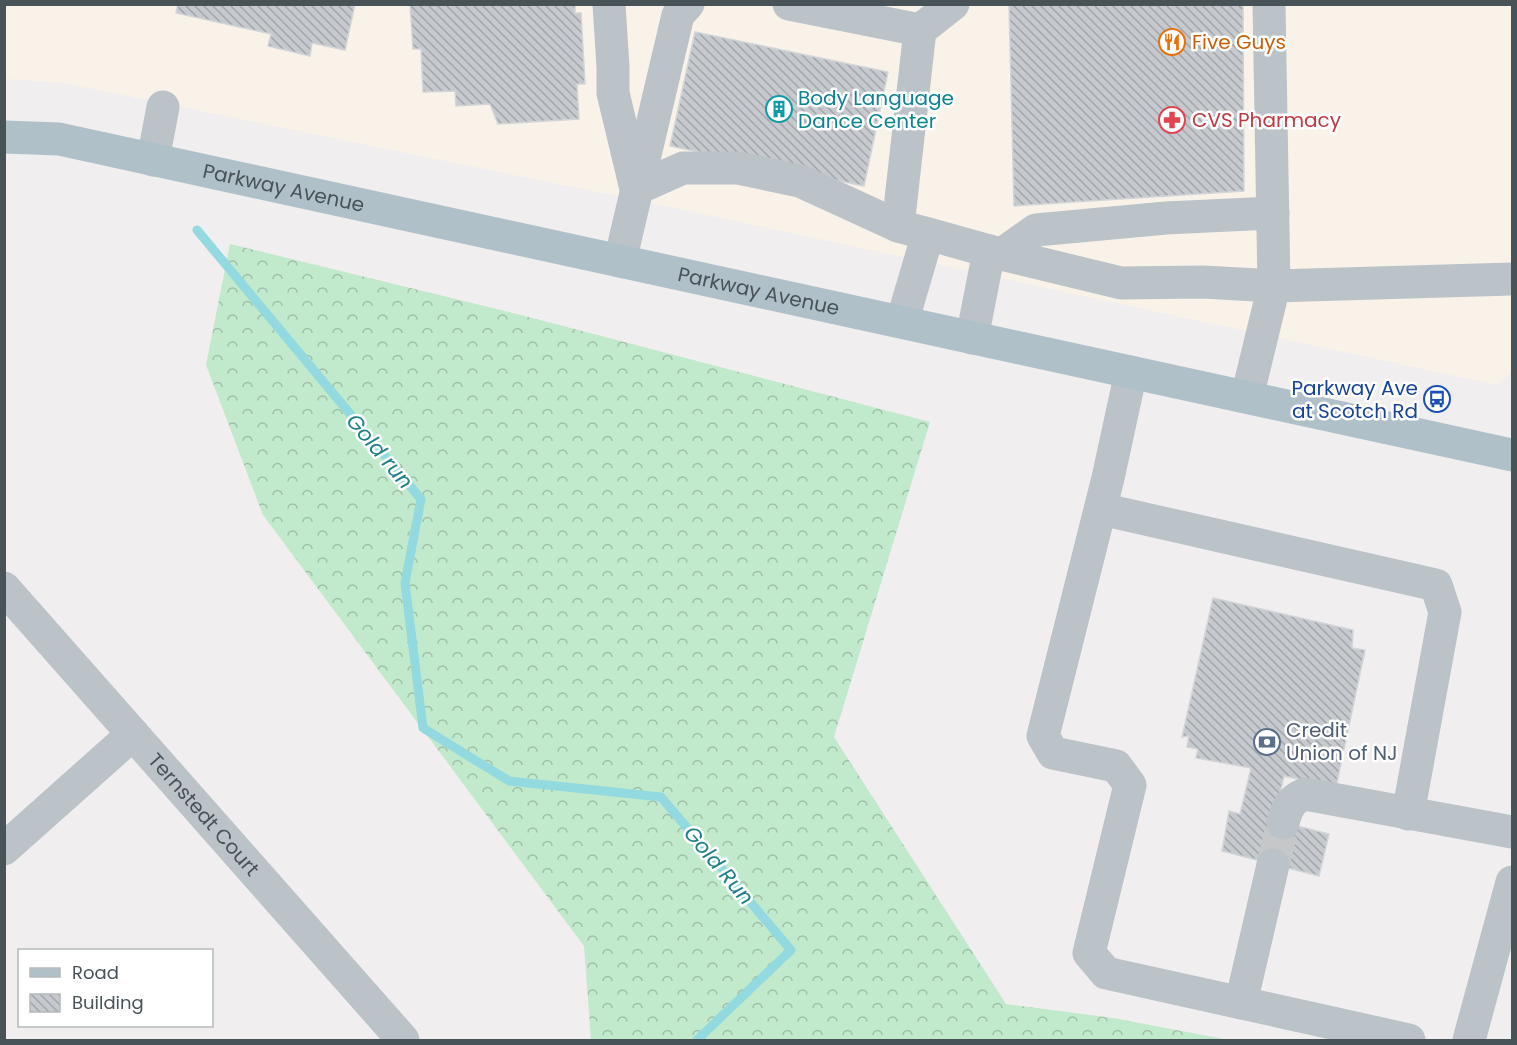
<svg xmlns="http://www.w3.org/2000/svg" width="1517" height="1045" font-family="Poppins,sans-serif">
<defs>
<pattern id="forest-crowns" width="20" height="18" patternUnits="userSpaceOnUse" patternTransform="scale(1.5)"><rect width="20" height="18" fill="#c1e9cb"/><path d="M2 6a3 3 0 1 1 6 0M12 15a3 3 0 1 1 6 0" fill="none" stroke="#9fbfa8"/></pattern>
<pattern id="building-back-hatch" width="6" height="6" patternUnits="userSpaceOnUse" patternTransform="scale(1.5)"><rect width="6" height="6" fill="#c6c9cd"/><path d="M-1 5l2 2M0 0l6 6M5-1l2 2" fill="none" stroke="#a3a6a9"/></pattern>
</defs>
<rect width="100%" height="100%" fill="#f0eeee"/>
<path fill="#f9f2e8" d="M4 5H1512V372L1497 385 661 205 64 83 5 79Z"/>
<path fill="url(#forest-crowns)" d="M230 244 517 314 930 422 834 737 1006 1004 1113 1018 1229 1040H591L584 946 263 515 206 365Z"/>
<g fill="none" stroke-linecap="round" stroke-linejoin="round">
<path stroke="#93dae0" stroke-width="9" d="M197 230 421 499 405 583 423 728 509 781 661 797 791 950 697 1040"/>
</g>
<path fill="url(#building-back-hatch)" stroke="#d2d5d8" stroke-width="1.5" d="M178 4H355L345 50 312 43 310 56 268 46 271 34 176 13Z
M410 4H575V13H581L585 84H577L579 119 498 124 490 104 456 106 455 91 423 92 421 49H413Z
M1009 4H1243L1244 191 1014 206Z
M695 32 888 72 864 186 670 146Z
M1213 598 1353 630 1352 648 1365 650 1336 787 1284 776 1274 820 1329 834 1319 876 1222 851 1229 811 1240 814 1251 768 1196 758 1198 749 1187 747 1189 736 1182 737Z"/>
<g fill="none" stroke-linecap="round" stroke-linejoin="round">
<path stroke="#c6c7c8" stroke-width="33" stroke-dasharray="33 16" stroke-linecap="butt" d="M1273 865 1283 823"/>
<g stroke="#bbc3c8" stroke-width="33">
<path d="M609 4 613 67V93L636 189 683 168H738L800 181 898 226 928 234 902 322"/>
<path d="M789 4 920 30"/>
<path d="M153 160 163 107"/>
<path d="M898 226 920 30 953 4"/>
<path d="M928 234 989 251 1121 283 1203 282 1274 286 1512 279"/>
<path d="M1002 254 1036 230 1166 218 1273 213"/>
<path d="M620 261 678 15 688 4"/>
<path d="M972 338 989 251"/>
<path d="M1131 372 1108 478 1043 736 1053 753 1116 766 1130 785 1089 953 1106 973 1409 1040"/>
<path d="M1247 397 1274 286 1269 4"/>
<path d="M1101 509 1436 585 1445 612 1408 814"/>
<path id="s1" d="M4 588 403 1040"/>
<path d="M1283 823C1287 808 1290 800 1305 794L1512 832"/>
<path d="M4 849 133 734"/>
<path d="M1241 1003 1273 865"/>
<path d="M1469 1040 1512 882"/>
</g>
<path stroke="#b0c0c9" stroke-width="33" id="s2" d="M4 137 59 139 1512 455"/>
</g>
<defs>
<symbol id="restaurant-ring" viewBox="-11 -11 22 22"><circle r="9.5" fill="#fff" stroke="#e8710a" stroke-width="1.5"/><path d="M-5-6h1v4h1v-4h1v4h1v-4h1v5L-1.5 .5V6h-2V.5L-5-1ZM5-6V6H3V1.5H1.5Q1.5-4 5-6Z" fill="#e8710a"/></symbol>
<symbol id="building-ring" viewBox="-11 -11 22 22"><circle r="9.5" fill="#fff" stroke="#0f9aa8" stroke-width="1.5"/><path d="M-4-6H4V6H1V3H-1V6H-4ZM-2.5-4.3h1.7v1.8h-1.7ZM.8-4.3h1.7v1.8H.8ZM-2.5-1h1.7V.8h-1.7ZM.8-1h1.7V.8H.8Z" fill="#0f9aa8"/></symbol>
<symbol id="pharmacy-ring" viewBox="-11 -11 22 22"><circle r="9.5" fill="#fff" stroke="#e0444e" stroke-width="1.5"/><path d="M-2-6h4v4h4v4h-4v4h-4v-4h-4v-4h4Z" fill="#e0444e"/></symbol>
<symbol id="bus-ring" viewBox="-11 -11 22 22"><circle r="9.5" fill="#fff" stroke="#1a4fb4" stroke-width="1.5"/><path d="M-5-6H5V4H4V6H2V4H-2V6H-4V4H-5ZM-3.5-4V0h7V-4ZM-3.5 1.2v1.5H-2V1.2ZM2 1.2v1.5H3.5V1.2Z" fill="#1a4fb4"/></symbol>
<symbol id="bank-ring" viewBox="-11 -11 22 22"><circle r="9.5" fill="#fff" stroke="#5c6f8a" stroke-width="1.5"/><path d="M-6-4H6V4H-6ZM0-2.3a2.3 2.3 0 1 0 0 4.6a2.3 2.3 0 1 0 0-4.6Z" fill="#5c6f8a"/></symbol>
</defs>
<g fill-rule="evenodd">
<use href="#restaurant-ring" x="1157" y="27" width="30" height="30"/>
<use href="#building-ring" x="764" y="94" width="30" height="30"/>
<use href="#pharmacy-ring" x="1157" y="105" width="30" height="30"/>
<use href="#bus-ring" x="1422" y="384" width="30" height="30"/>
<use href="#bank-ring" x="1252" y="727" width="30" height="30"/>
</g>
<g text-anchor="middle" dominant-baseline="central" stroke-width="5" stroke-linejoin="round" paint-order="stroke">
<g font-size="20" fill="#c56008" stroke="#fff" text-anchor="start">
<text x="1192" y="42">Five Guys</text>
</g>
<g font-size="20" fill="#0d838f" stroke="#fff" text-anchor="start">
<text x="798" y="98">Body Language<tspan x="798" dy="23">Dance Center</tspan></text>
</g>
<g font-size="20" fill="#be3a42" stroke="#fff" text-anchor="start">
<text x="1192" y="120">CVS Pharmacy</text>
</g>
<g font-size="20" fill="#485358" stroke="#fff">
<text stroke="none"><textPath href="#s2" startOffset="285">Parkway Avenue</textPath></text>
<text stroke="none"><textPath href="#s2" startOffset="771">Parkway Avenue</textPath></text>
<text stroke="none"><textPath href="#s1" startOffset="302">Ternstedt Court</textPath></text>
</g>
<g font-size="20" fill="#164399" stroke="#fff" text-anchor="end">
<text x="1418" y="388">Parkway Ave<tspan x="1418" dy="23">at Scotch Rd</tspan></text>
</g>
<g font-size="20" fill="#4e5e75" stroke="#fff" text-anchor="start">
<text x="1286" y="730">Credit<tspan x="1286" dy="23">Union of NJ</tspan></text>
</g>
<g font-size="21" font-style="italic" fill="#1d8089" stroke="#fff">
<text transform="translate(380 451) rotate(50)">Gold run</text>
<text transform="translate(719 865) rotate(50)">Gold Run</text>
</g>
</g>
<rect width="1517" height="1045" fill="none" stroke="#485358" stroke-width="12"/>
<rect x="18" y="949" width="195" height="78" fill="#ffffff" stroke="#b6babc" stroke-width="1.5"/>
<rect x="30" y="968" width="30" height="9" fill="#b0c0c9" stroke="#b6babc" stroke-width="1.5"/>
<text x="72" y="979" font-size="18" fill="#485358">Road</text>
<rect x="30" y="994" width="30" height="18" fill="url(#building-back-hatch)" stroke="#b6babc" stroke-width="1.5"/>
<text x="72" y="1009" font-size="18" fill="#485358">Building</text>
</svg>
